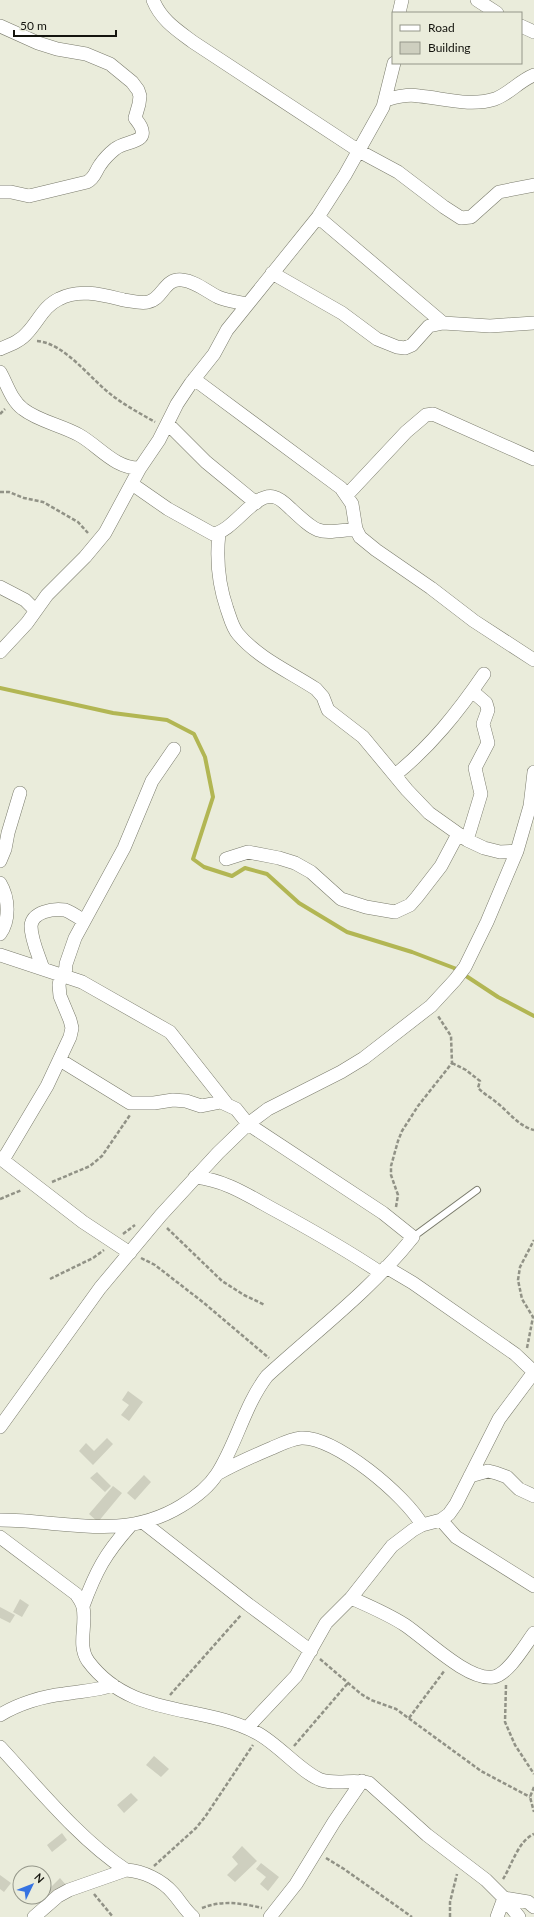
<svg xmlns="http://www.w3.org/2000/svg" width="534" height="1917" font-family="Lato,sans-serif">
<rect width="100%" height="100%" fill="#eaecdb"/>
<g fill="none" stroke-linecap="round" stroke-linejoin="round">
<path stroke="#b2b653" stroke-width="4" d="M0 688 113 713 167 720 194 734 205 757 213 797 193 859 204 867 232 876 245 868 267 874 299 903 347 932 412 952 454 968 498 997 534 1016"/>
</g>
<path fill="#cecfbf" d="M128 1391 143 1402 129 1421 121 1415 129 1405 122 1400Z
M107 1438 113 1444 93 1465 79 1451 86 1443 94 1451Z
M97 1472 111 1486 105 1492 90 1478Z
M144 1475 151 1482 135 1500 127 1493Z
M113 1486 122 1493 98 1522 89 1514Z
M20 1599 29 1605 22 1617 13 1612Z
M0 1607 15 1615 10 1623 0 1618Z
M154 1756 169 1769 161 1777 146 1765Z
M131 1793 138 1800 124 1813 117 1805Z
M62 1833 67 1840 52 1852 47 1845Z
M242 1846 257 1861 235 1882 227 1875 238 1864 232 1857Z
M261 1863 279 1877 268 1891 260 1884 266 1877 256 1869Z
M0 1875 11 1883 4 1892 0 1889Z
M60 1878 66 1885 54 1897 48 1890Z"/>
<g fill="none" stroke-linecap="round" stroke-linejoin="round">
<defs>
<path id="service" d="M413 1237 477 1190"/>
<path id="minor" d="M153 0C161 20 177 30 193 42L359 151 398 172 444 207 461 218 471 217 499 192 534 185
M477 0 497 13
M399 13 402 0
M0 26 38 43 57 49 86 54 110 64 132 82 138 90 140 96 139 104 135 118C138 122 144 129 142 135 140 142 122 143 115 149 110 153 104 159 100 165 95 172 95 178 87 182L29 196 11 192H0
M521 26 534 32
M385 100C396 97 407 94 419 96 443 98 470 107 495 99 509 94 519 81 534 75
M318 217 443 323
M272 273 342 313 377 339 397 347 405 348 412 345 429 326 443 323 490 326 534 323
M0 349C10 345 21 341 28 332 39 320 44 306 59 299 79 288 103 295 124 300 132 301 141 304 148 302 163 299 164 278 182 280 195 281 206 291 218 297 227 301 238 302 247 304
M0 372C7 384 11 400 23 409 38 421 61 425 79 435 99 446 115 469 140 468
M194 379 341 488 352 504 356 529 360 537 376 550 431 588 474 621 534 660
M168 424 206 462 256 503
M132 484 168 509 213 534C234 531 254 492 274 497 279 498 287 505 291 509 320 536 318 533 356 529
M347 495 406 432 426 415 433 414 534 459
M219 533C216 560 218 583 227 609 230 617 232 627 238 634 258 658 290 672 316 689L323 697 328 710 363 737 407 790 429 813 467 840 484 848 500 852 517 851
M0 587 25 600 35 610
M0 652 27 623 47 595 85 557 105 533 140 468 159 440 177 404 191 383 214 354 227 330 318 217 345 175 383 107 394 63
M395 775C431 746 458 712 484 674
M467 840 481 794 475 768 488 743 483 724 488 710 486 703 472 691
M226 859 248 852 279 858 295 863 311 872 341 899 366 907 395 912 410 905 417 897 441 866 458 834
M0 861 5 849 8 833 20 793
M0 883C9 898 10 920 0 934
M0 955 82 982 170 1032 226 1103
M43 969C39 956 31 940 31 926 32 912 53 908 65 910 71 912 78 917 84 921
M65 976 66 964 75 938 124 848 152 781 174 749
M0 1158 83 1222 130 1253
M3 1160 47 1086 70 1037 72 1028 70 1020 60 996 59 985 61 975
M195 1177C224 1180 246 1194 271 1208 308 1228 345 1249 381 1273
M386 1267 413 1283 515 1354 534 1372
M0 1427 100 1288 161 1215 218 1153 248 1124 268 1109 341 1072 364 1058 431 1006 455 980 465 967 487 922 517 851 530 806 534 772
M217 1474C235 1464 253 1456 272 1448 281 1444 291 1439 301 1438 335 1436 406 1496 422 1525
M470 1476 488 1471 496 1473 507 1477 519 1489 534 1496
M0 1520C64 1520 122 1542 181 1506 196 1497 208 1488 217 1474 237 1443 244 1406 267 1376 316 1331 371 1290 413 1237L383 1213 248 1124 236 1109 221 1102 201 1106 186 1101 173 1100 154 1103H130L60 1060
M441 1520 456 1537 534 1586
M144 1523 249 1605 311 1651
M0 1537 76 1594C79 1598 82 1603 83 1607 87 1625 77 1645 88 1661 131 1719 201 1703 257 1733 278 1744 302 1773 321 1780 337 1785 353 1779 369 1783L427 1835 486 1880 504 1898 528 1902 534 1907
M351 1598C369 1606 388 1614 405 1625 426 1639 468 1681 493 1677 508 1675 525 1645 534 1633
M83 1606C96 1571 105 1554 130 1526
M0 1715C18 1704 43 1696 64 1694 81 1691 96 1691 113 1685
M247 1728 296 1676 326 1623 351 1598 392 1546 413 1530 422 1525 441 1520 449 1514 456 1504 499 1419 534 1372
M0 1747C38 1788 80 1840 126 1870
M504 1898 519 1917
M34 1917 58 1896 69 1890 126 1870C143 1871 162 1880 173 1893 180 1901 185 1910 193 1917
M270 1917 296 1884 334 1822 362 1781
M497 1917 504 1898"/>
</defs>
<use href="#service" stroke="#7a7b6c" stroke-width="8"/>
<use href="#minor" stroke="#7a7b6c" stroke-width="14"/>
<path stroke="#919286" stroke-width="2.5" stroke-dasharray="4 2" stroke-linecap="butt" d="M37 341C65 343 91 380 113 396 126 406 141 414 155 422
M0 414 5 409
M0 492H9L24 498 43 502 78 522 88 533
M452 1063 466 1070 480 1081 478 1088C484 1094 490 1097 496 1102 509 1112 518 1126 534 1130
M52 1182 90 1166 102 1156 130 1115
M0 1199 22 1190
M396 1207 398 1195 391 1175V1166L398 1141 402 1131 418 1106 452 1063 451 1036 438 1016
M167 1228 222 1281 244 1295 265 1305
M123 1234 135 1225
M141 1258 155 1265 204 1303 269 1358
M50 1279 93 1258 104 1250
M527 1348 533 1317 522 1299 518 1280 520 1267 534 1240
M320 1659 361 1694 371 1700 396 1709 481 1771 530 1797
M506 1685 505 1722 515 1745 534 1774
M170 1695 241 1615
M409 1718 445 1670
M294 1746 348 1683
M534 1787 530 1797 534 1812
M326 1858 344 1869 412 1917
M154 1866 196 1828 205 1817 253 1745
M503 1879C512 1865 518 1841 534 1834
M94 1894 113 1917
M202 1908C222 1900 242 1903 262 1908
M450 1917V1902L457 1874"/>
<use href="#service" stroke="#fff" stroke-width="6"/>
<use href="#minor" stroke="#fff" stroke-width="13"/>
</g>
<rect x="392" y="12" width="130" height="52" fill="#eaecdb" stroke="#949689"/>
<rect x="400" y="25" width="20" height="6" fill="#ffffff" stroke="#949689"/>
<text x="428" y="32" font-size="12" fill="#14140e">Road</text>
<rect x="400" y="42" width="20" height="12" fill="#cecfbf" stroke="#949689"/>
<text x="428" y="52" font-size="12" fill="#14140e">Building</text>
<g transform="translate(32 1885) rotate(47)"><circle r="19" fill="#eaecdb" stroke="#949689"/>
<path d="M0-3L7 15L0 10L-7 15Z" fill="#3673e2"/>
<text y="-6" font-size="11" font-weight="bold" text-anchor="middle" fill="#14140e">N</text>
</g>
<path d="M14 30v6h102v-6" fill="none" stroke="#14140e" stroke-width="2"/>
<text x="20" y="30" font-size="12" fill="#14140e" stroke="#eaecdb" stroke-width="3" paint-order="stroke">50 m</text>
</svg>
